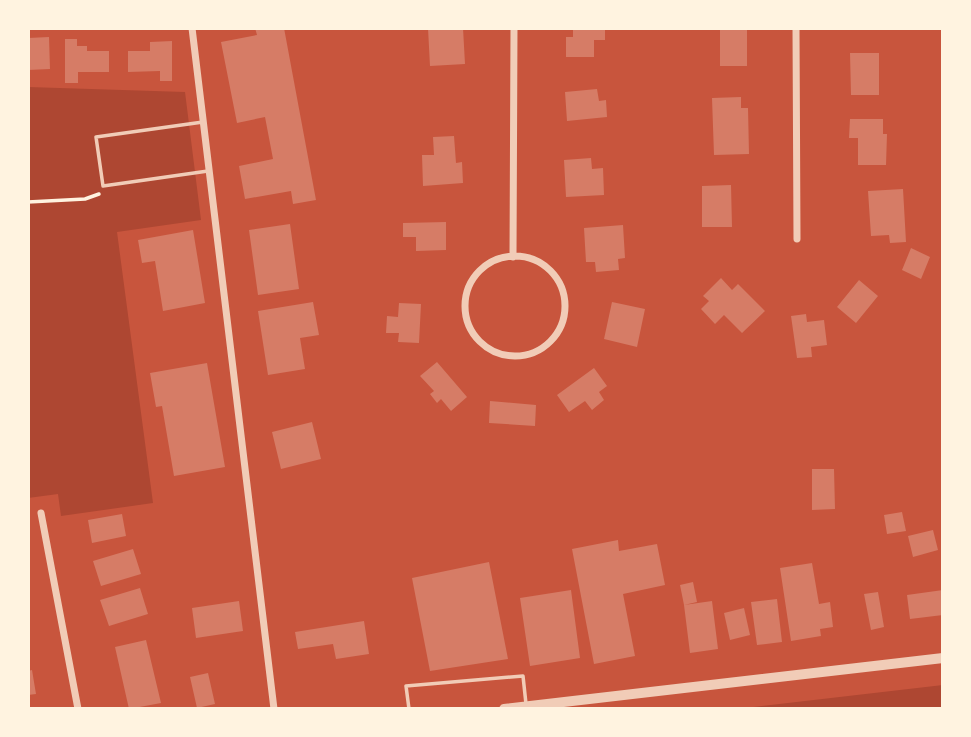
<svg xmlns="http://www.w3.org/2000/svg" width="971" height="737" font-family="Ubuntu,sans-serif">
<rect width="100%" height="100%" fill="#c8553d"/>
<path fill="#ae4732" d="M28 87 185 92 201 220 117 232 153 503 61 516 58 494 28 498Z
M943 685V709H737Z"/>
<path fill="#d67c66" d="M255 28H284L316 200 293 204 291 191 245 199 239 166 273 159 265 117 237 123 221 42 257 35Z
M428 28H463L465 64 430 66Z
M573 28H605V40H594V57H566V37H573Z
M720 28H747V66H720Z
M49 37 50 69 28 70V38Z
M65 39H77V46H87V51H109V72H78V83H65Z
M172 41V81H160V71L128 72V51H150V42Z
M850 53H879V95H851Z
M597 89 599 101 606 100 607 117 567 121 565 92Z
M741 97V108H748L749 154 714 155 712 98Z
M850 119H883V134H887L886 165H858V138H849Z
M454 136 456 163 462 162 463 183 423 186 422 155H434L433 137Z
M591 158 592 169 603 168 604 195 566 197 564 160Z
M731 185 732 227H702V186Z
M903 189 906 242 890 243 889 235 871 236 868 191Z
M446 222V250L416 251V237H403V223Z
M290 224 299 289 258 295 249 230Z
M623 225 625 258 618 259 619 270 596 272 595 262H586L584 228Z
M193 230 205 303 163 311 155 261 142 263 138 240Z
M911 248 930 257 921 279 902 270Z
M721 278 732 290 738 284 765 311 742 333 724 315 715 324 701 309 709 301 703 296Z
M859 280 878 296 856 323 837 307Z
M313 302 319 335 300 338 305 369 268 375 258 311Z
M612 302 645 309 637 347 604 339Z
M399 303 421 304 419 343 398 342 399 333H386L387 316 398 317Z
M806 314 807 322 824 320 827 345 811 347 812 357 797 358 791 316Z
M437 362 467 397 451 411 441 399 437 403 430 394 434 391 420 376Z
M207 363 225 467 174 476 162 406 156 407 150 373Z
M594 368 607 386 599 392 604 400 592 410 585 401 569 412 557 395Z
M490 401 536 405 535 426 489 423Z
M312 422 321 459 281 469 272 432Z
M812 469H834L835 509 812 510Z
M902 512 906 531 887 534 884 515Z
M122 514 126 536 92 543 88 520Z
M933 530 938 550 913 557 908 536Z
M618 540 619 551 657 544 665 585 623 594 635 656 594 664 572 549Z
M133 549 141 574 101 586 93 561Z
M489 562 508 659 430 671 412 578Z
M812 563 819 604 830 602 833 627 820 629 821 636 791 641 780 568Z
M693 582 697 602 684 605 680 585Z
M140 588 148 614 109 626 100 600Z
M571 590 580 658 530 666 520 598Z
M943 590V615L910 619 907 595Z
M878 592 884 627 871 630 864 594Z
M777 599 782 642 757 645 751 602Z
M239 601 243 631 196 638 192 608Z
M712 601 718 649 690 653 684 605Z
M744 608 750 635 730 640 724 613Z
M364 621 369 654 336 659 333 644 298 649 295 632Z
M146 640 161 703 129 709 115 647Z
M32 670 36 694 28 695V671Z
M208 673 215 704 197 708 190 677Z"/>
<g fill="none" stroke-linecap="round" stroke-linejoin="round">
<path stroke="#fff3e0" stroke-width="3.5" d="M28 202 85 199 99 194"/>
<path stroke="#f1ccb7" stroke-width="3.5" d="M203 122 96 137 103 186 208 171
M409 709 406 686 523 676 526 704"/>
<path stroke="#f1ccb7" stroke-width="7" d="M192 28 274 709
M796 28 797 239
M465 306a50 50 0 1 1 100 0a50 50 0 1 1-100 0Z
M513 257 514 28
M41 513 78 709"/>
<path stroke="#f1ccb7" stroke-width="10" d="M504 709 943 658"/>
</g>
<rect width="971" height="737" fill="none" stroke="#fff3e0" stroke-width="60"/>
</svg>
